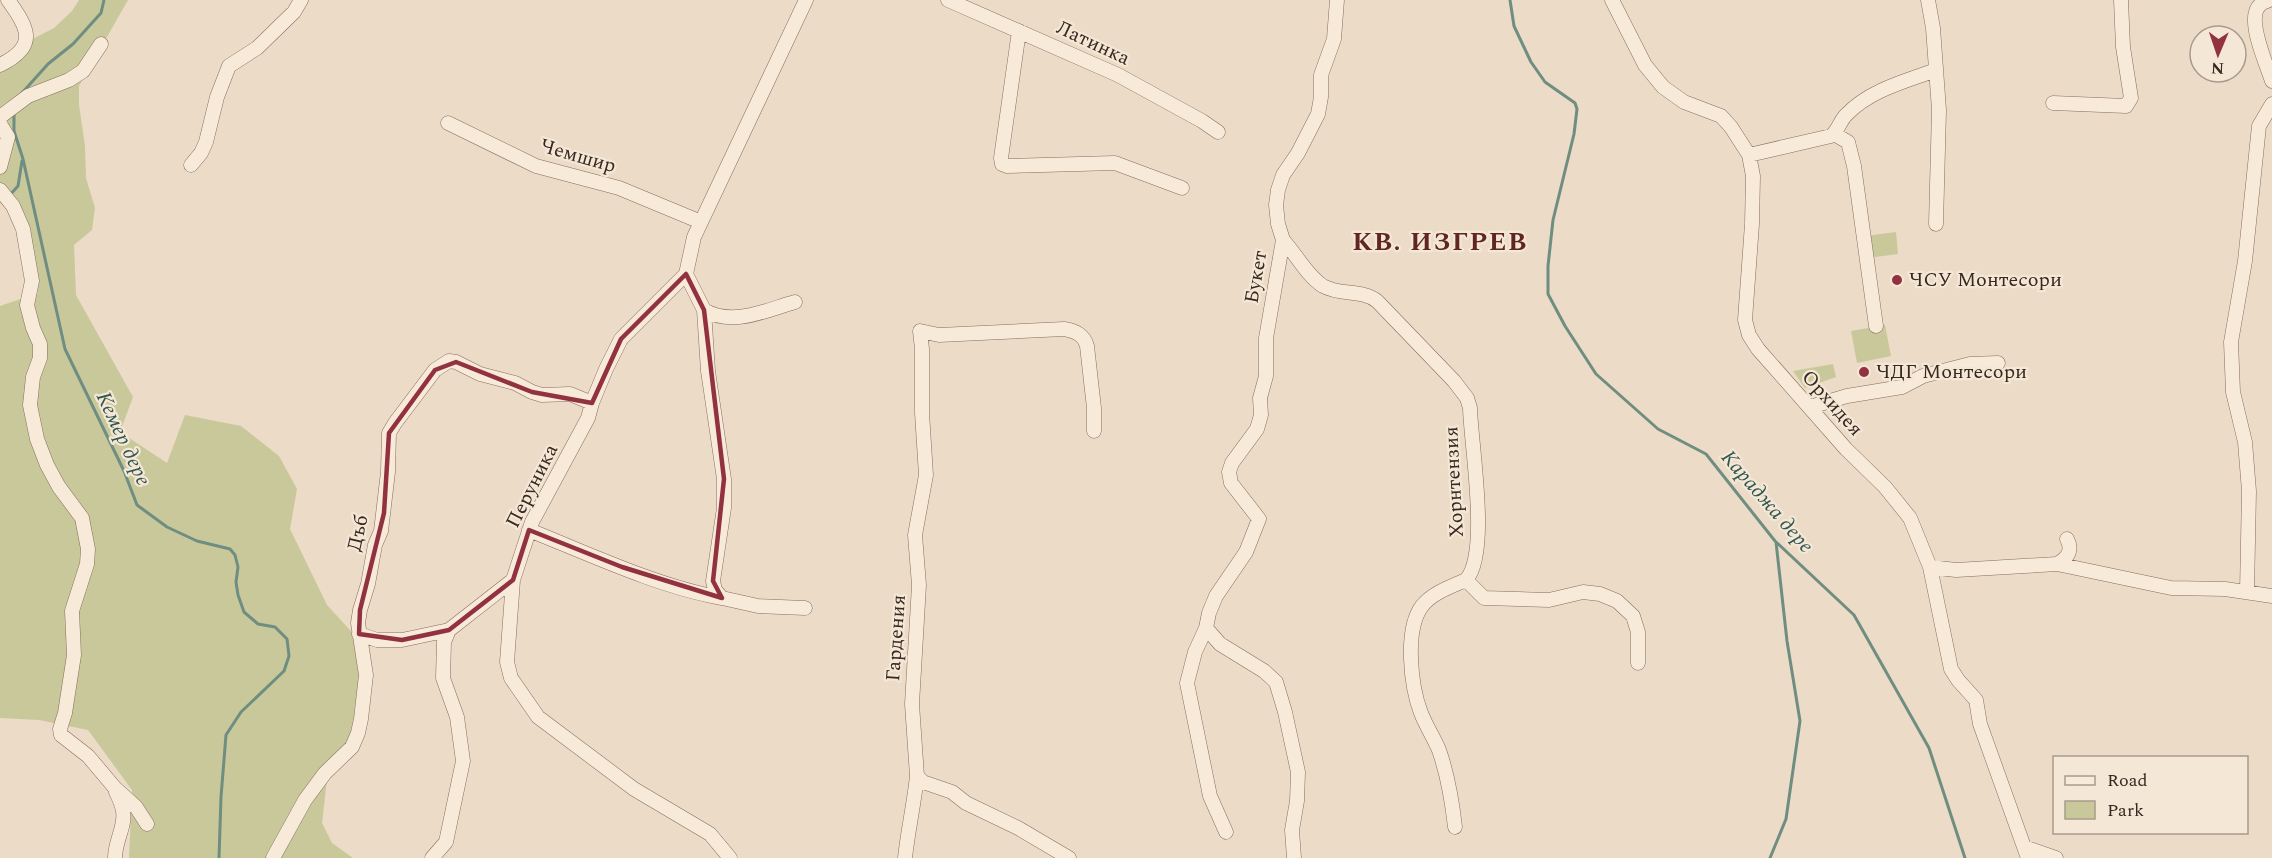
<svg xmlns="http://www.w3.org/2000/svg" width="2272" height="858" font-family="Spectral,serif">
<rect width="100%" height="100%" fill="#ecdbc7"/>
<path fill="#c9c89b" d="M79 0H128L79 86V105L85 146 86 178 95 208 92 230 74 245 76 295 133 397 120 432 167 463 185 415 241 426 279 456 297 489 290 529 327 605 360 641 369 674 367 726 328 771 322 823 332 843 353 858H129L132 790 88 730 39 720 0 718V306L38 293 23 229 0 190V167L8 137 0 124V69L25 43 54 28 72 11Z
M1896 232 1898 254 1868 258 1865 236Z
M1885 325 1891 356 1857 363 1851 331Z
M1833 364 1836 377 1805 388 1793 371Z"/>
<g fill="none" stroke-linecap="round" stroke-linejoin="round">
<path stroke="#6f8e81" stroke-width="3" d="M1510 0 1514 26 1531 62 1545 82 1575 103 1577 109 1574 134 1553 220 1548 266V294L1565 326 1596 374 1658 429 1706 454 1775 541 1854 615 1929 748 1965 858
M22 93 48 64 73 44 101 13 104 0
M14 113V131L23 159 65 349 124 471 137 505 167 527 197 541 230 549 235 555 238 567 236 582 238 595 244 612 258 624 275 627 287 639 289 656 284 671 241 712 226 735 221 797 219 858
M9 196 18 186 22 161
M1770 858 1786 819 1800 721 1787 641 1776 542"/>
<defs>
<path id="minor" d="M948 0 1118 75 1202 121 1218 132
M1612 0 1645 65 1663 87 1684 102 1721 116 1731 127 1749 155 1753 176 1752 224 1745 320 1749 335 1758 349 1846 449 1885 487 1910 518 1930 567 1951 669 1958 680 1976 700 1980 724 2028 858
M1928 0 1933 28 1939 110 1936 224
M2269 0C2266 2 2262 2 2260 5 2245 18 2267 65 2272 81
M1019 31 1001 158 1002 164 1007 166 1115 163 1182 188
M0 65C39 46 28 28 8 0
M2053 103 2126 106 2131 98 2123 47 2121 0
M0 117 28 96 69 80 83 71 101 44
M448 123 536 166 619 188 701 222
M0 124 8 137 0 167
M1834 134 1848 142 1854 166 1876 326
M1749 155 1831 136C1839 130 1840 120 1847 114 1870 90 1906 81 1936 70
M191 165 201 153 206 142 217 97 229 66 257 48 294 12 301 0
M0 190 13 206 23 229 32 281 27 305 33 328 40 344V358L33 377 30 405 37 439 47 465 59 487 82 518 88 549 87 564 72 611 74 655 65 713 60 729 61 735 88 756 115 788 136 807 147 824
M1283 240C1296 254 1307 276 1323 286 1341 296 1361 289 1377 301L1454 381 1467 398 1470 408C1471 446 1490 553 1466 580L1484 598 1549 600 1583 592 1600 594 1617 601 1633 616 1638 632V663
M686 274 621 339 606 369 592 403 588 418 532 522 513 580 507 662 511 678 538 717 634 789 710 834 730 858
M704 310C733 327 766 310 795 302
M1810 407 1847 396 1902 387 1923 376 1970 364 1998 363
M529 530C589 554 659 587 722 598
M2057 564C2068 558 2073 550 2067 539
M1930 567 1956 570 2057 564 2171 588 2225 589 2272 596
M2247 592 2249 491 2245 442 2233 392 2231 342 2245 261 2259 126 2272 104
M805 608 758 606 722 598 715 590 713 581 724 508V479L708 371 704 310 686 274 694 237 806 0
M1206 628 1220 644 1264 671 1276 682 1285 712 1298 772 1297 801 1292 830 1294 858
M359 634 377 640H402L449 630 513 580
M1455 827C1452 800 1448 776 1439 750 1434 738 1426 726 1421 713 1411 687 1404 630 1422 606 1432 593 1452 586 1466 580
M1226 832 1210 796 1187 683 1195 652 1206 628 1209 613 1216 596 1246 552 1259 519 1231 483 1229 472 1232 463 1257 429 1261 415 1260 398 1266 376V338L1283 240 1278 224 1276 205 1278 190 1283 175 1298 153 1318 114 1321 97V75L1334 39 1337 0
M2024 847 2056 858
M115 858C115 840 126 826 123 811 122 805 119 798 116 792
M273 858 305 800 325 773 352 747 358 733 361 719 366 675 358 623 360 610 368 584 375 545 381 531 388 472 389 433 395 423 435 370 449 361 456 362 480 374 515 383 532 392 542 395 570 394 592 403
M432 858 446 842 463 761 457 717 443 678 444 642 449 630
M905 858C908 830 914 804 917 776
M1069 858 1018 828 966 803 952 792 923 782 917 776 912 704 919 585 915 535 926 475 922 413V349L920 331 939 335 1064 329C1076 331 1084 335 1087 346L1094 408V431"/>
</defs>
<use href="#minor" stroke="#866d5d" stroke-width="15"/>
<use href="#minor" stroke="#f7ead9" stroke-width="14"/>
</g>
<path fill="none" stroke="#923140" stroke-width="4.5" stroke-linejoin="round" d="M686 274 704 310 724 479 713 581 722 598 622 567 529 530 513 580 449 630 402 640 359 634 360 610 384 513 389 433 435 370 456 362 532 392 592 403 621 339Z"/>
<g fill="#923140" stroke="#f4e7d6" stroke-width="2">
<circle cx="1897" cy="280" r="6"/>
<circle cx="1864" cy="372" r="6"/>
</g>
<g text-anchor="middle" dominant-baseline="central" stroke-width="4.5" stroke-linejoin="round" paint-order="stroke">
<g font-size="20" fill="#372820" stroke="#f4e7d6">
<text transform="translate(1093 43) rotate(25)">Латинка</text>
<text transform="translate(578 156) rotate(16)">Чемшир</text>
<text transform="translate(1256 277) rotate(-80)">Букет</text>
<text transform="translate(1832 403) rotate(48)">Орхидея</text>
<text transform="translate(1454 482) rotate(-93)">Хорнтензия</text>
<text transform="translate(532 486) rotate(-63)">Перуника</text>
<text transform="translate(358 533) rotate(-77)">Дъб</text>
<text transform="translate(896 638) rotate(-86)">Гардения</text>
</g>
<g font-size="20" fill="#372820" stroke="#f4e7d6" text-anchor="start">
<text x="1909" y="280">ЧСУ Монтесори</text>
<text x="1876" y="372">ЧДГ Монтесори</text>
</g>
<g font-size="21" font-style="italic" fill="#30564e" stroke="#f4e7d6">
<text transform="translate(123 439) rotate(65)">Кемер дере</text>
<text transform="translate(1767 502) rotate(49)">Караджа дере</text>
</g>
<g font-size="26" font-weight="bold" letter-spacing="1.5" fill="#612622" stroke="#f4e7d6">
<text x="1440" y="242">КВ. ИЗГРЕВ</text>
</g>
</g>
<rect x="2053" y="756" width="195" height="78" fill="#f4e7d6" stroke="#a89b8d" stroke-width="1.5"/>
<rect x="2065" y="776" width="30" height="9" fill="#f7ead9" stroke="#a89b8d" stroke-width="1.5"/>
<text x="2107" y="786" font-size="18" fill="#372820">Road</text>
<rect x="2065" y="801" width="30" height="18" fill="#c9c89b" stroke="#a89b8d" stroke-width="1.5"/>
<text x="2107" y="816" font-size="18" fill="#372820">Park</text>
<g transform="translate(2218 54) rotate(182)"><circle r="28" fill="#f4e7d6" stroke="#a89b8d" stroke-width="1.5"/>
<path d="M0-4.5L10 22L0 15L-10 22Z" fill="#923140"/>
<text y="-9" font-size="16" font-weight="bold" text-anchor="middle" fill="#372820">N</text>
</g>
</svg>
